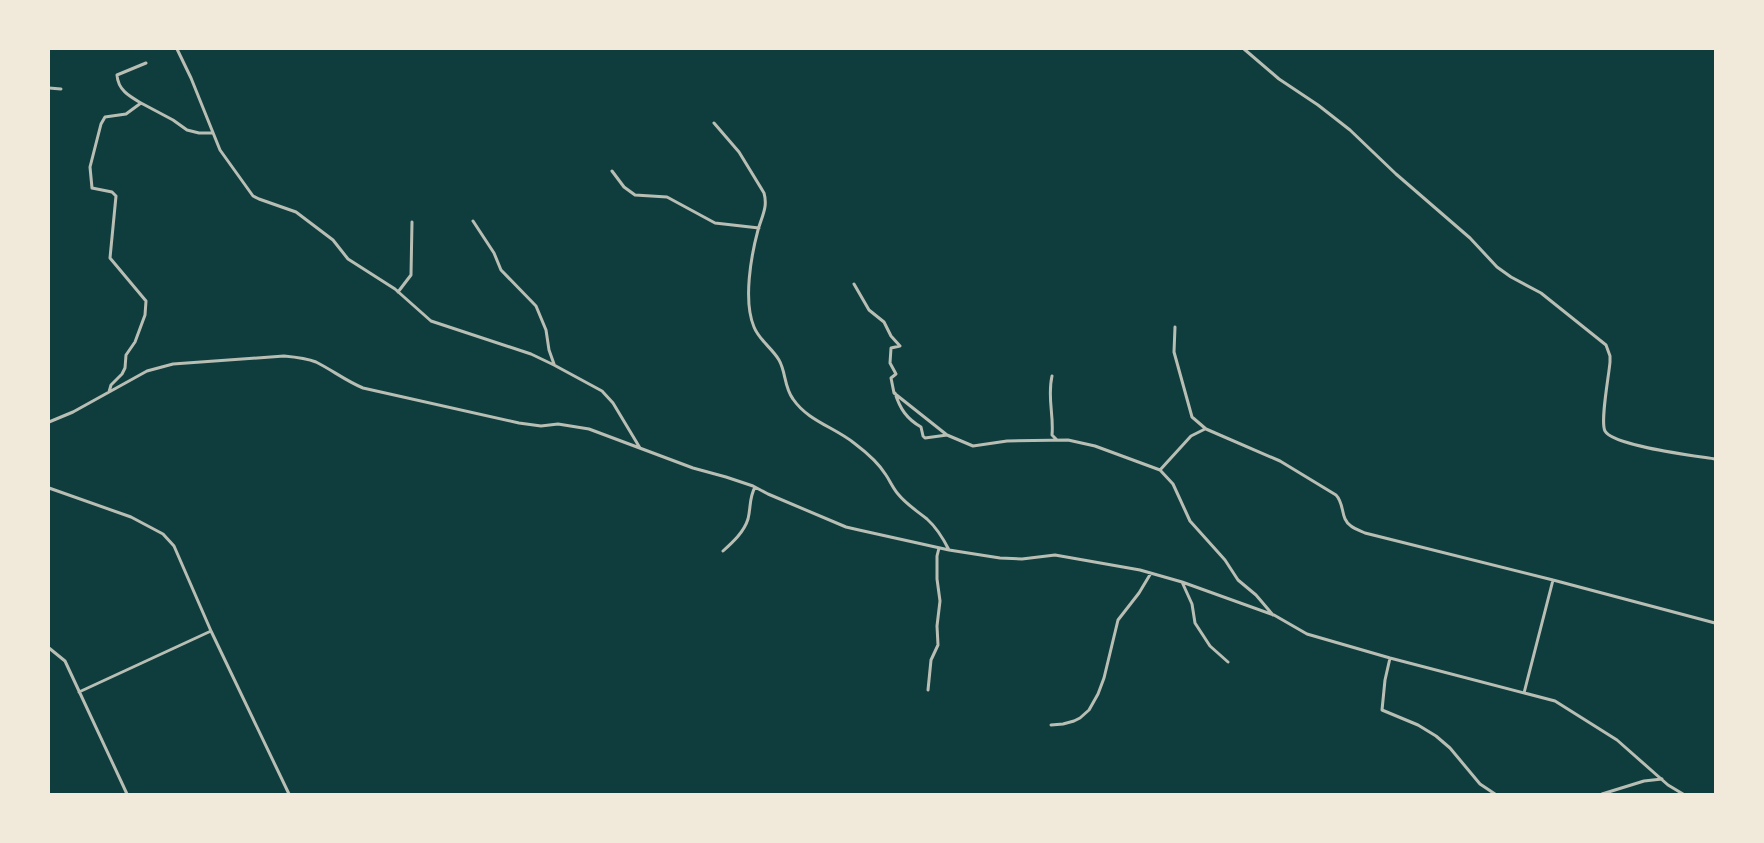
<svg xmlns="http://www.w3.org/2000/svg" width="1764" height="843" font-family="Literata,serif">
<rect width="100%" height="100%" fill="#0f3d3e"/>
<g fill="none" stroke-linecap="round" stroke-linejoin="round">
<path stroke="#b8beb3" stroke-width="3" d="M177 49 191 78 220 150 253 196 259 199 296 212 333 240 348 259 395 289 431 321 531 354 554 365 602 391 613 403 640 448
M1244 49 1279 79 1318 105 1350 130 1396 174 1470 238 1497 267 1511 277 1541 293 1606 345 1610 356V362C1609 375 1600 422 1605 431 1613 446 1696 456 1715 459
M49 88 61 89
M141 103 173 120 187 130 199 133H212
M714 123 739 152 764 193C768 207 762 216 758 230 751 256 743 301 754 327 759 340 772 348 779 360 786 372 784 387 793 399 808 421 834 427 854 443 866 452 878 462 886 475 890 481 893 488 898 494 906 504 917 511 927 519 937 528 943 538 949 550
M612 171 624 187 635 195 667 197 715 223 759 228
M473 221 494 253 501 270 536 306 546 330 549 350 554 364
M854 284 869 310 884 322 891 336 900 346 891 348 890 363 896 374 891 378 894 393 947 435 973 446 1007 441 1068 440 1095 446 1160 470 1173 484 1190 521 1225 560 1238 580 1256 595 1273 615
M398 292 411 275 412 222
M1175 327 1174 352 1192 417 1206 429 1280 461 1336 495C1345 504 1340 519 1351 526 1355 529 1361 531 1365 533L1553 580 1715 623
M1052 376C1047 398 1054 414 1052 435L1056 439
M109 392 111 385 122 374 125 368 126 355 135 342 145 315 146 301 110 258 116 196 112 192 92 188 90 167 101 124 105 117 126 114 141 103C129 96 118 90 117 75L146 63
M895 393C900 409 907 419 921 427L923 436 925 438 947 435
M49 422 73 412 147 371 173 364 284 356C295 357 306 358 316 362 332 370 346 381 363 388L519 423 541 426 558 424 589 429 693 468 726 477 753 486 768 494 846 527 859 530 949 550 1000 558 1022 559 1055 555 1140 570 1182 582 1274 615 1307 634 1390 658 1555 701 1617 740 1668 785 1683 794
M1160 470 1191 436 1205 429
M49 488 131 517 163 534 174 546 211 631 289 794
M723 551C733 542 744 532 748 519 751 507 749 498 755 487
M1182 582 1192 604 1195 623 1210 646 1228 662
M49 648 65 661 127 794
M1390 658 1385 680 1382 710 1418 725 1436 736 1450 748 1480 784 1495 794
M928 690 931 660 938 645 937 626 940 601 937 579V556L939 548
M79 692 211 631
M1524 693 1553 580
M1051 725 1063 724 1074 721 1080 718 1089 710 1098 694 1104 678 1118 620 1139 593 1151 573
M1602 794 1644 781 1662 779"/>
</g>
<rect width="1764" height="843" fill="none" stroke="#f1e9da" stroke-width="100"/>
</svg>
